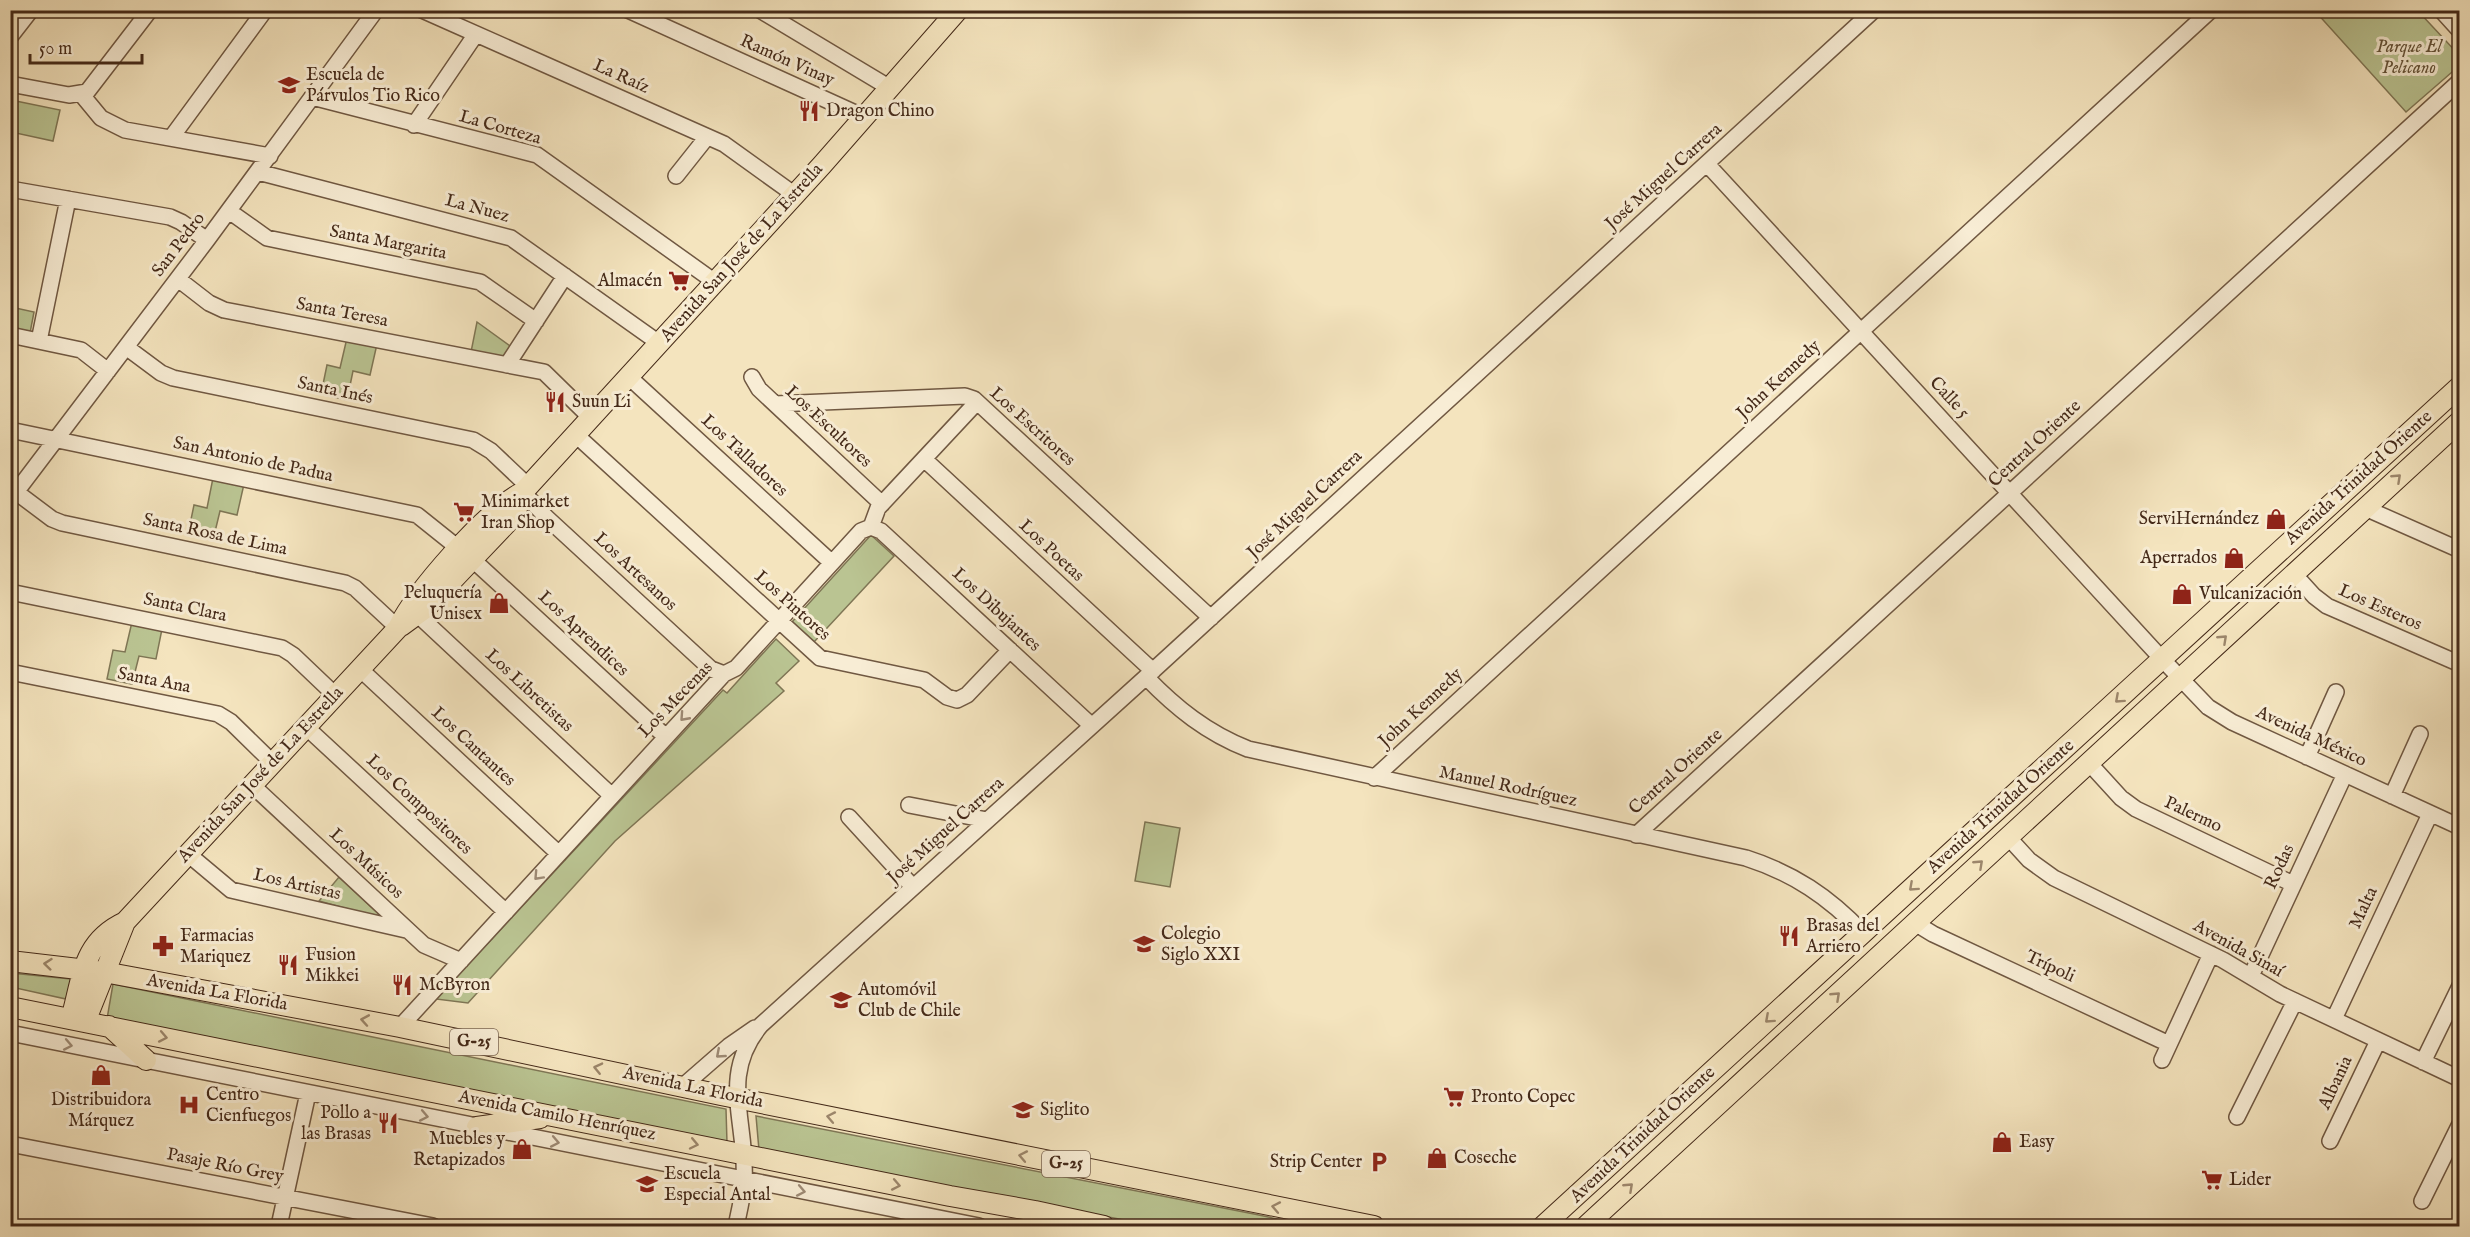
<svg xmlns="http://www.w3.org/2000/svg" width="2470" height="1237" font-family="'IM FELL English',serif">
<rect width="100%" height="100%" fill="#f4e4be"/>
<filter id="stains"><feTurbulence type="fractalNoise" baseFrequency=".00333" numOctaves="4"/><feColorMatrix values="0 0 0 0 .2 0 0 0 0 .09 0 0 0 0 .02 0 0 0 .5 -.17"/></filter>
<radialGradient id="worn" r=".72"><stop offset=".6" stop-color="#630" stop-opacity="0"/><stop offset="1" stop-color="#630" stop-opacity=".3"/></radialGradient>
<path fill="#bac492" stroke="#7f7655" stroke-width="1.5" d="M2315 11H2418L2459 55V66L2406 112Z
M11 100 60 110 53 141 11 132Z
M11 307 34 312 30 333 11 329Z
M477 322 510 346 503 360 471 352Z
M347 338 377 344 370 375 353 371 347 400 321 394 327 365 340 368Z
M213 478 244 484 237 515 220 511 213 540 188 534 194 505 207 508Z
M871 535 894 556 814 642 792 622Z
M132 622 162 629 156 659 139 656 132 684 107 679 113 650 125 652Z
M776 639 799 661 776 683 784 691 615 841 468 1003 436 999 723 690 727 693Z
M1145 822 1180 828 1170 887 1135 881Z
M339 877 384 919 319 901Z
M11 973 71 979 66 999 11 987Z
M113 984 726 1109 727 1143 107 1019Z
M756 1116 1254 1214 1310 1226H1142L1124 1220 759 1150Z"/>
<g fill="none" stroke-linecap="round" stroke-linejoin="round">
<defs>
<path id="minor" d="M422 10 724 144 795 195
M628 10 864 117
M760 10 890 88
M2441 10 2460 31
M10 37 31 10
M10 84 69 95 87 92 150 10
M82 95 101 118 125 130 270 156
M312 97 537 155 715 282
M414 125 476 34
M171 138 265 10
M1707 164 2162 659 2208 707 2232 722 2460 827
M258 172 511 238 659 343
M676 176 707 137
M10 189 170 217 181 222 207 240
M229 211 267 238 480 282 536 321
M178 279 209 303 224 310 544 372 591 418
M10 335 81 350 108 371
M39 341 68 199
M126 347 161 373 173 378 473 440 491 451 529 487
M507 365 565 276
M629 377 832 563
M752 377 759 389 882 504
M775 404 965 396 974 399 1211 618
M10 430 417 515 472 559 666 737
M576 435 820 658 924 680 947 697 957 700 967 695 1010 650
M924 459 1153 671
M16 492 52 519 62 523 345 583 355 588 398 628
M523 492 546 517 711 669 724 674
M10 500 207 240 376 10
M2365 508 2460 550
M871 527 881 531 1092 726
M871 527 878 508 977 402
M2294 574 2314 596 2327 606 2460 664
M10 592 282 648 293 655 335 695
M418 615 612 796
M360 669 559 854
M10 672 218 714 231 722 273 763
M1146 677C1176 708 1207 733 1248 749L1746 858C1793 873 1829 897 1863 933
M306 727 506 912
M2307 757 2336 692
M2089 763 2121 798 2136 809 2293 884
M1374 778 2211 10
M252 785 424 945 461 961
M2392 796 2420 734
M909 805 987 820
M849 817 913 887
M1636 835 2460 81
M2008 837 2029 860 2054 878 2223 960 2280 994 2460 1079
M188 854 231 890 406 930
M1915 923 1933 934 2169 1044
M2251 976 2345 774
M2334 1019 2430 814
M400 1027 724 674 736 668 861 531 871 527
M10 1033 979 1226
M2162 1060 2211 954
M2423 1062 2460 986
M682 1087 729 1046 755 1028
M2237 1117 2295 1001
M2330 1141 2378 1041
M10 1144 433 1226
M2422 1201 2460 1124
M279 1226 308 1093
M736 1226C739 1212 743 1196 744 1181 748 1124 718 1076 761 1025L1146 677 1874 10"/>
<path id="major" d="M401 626 427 607 506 524 517 508 523 492
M10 961 104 972 400 1027 721 1095 1374 1226
M10 1007 950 1196 1035 1211 1104 1226
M71 1019C83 977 82 942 125 922
M85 1022 125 922 398 628C416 591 486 511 523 492L822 165 958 10
M109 1026 146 1060
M477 1127 540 1118
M1543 1226 2460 386
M1586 1226 2460 421"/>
</defs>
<use href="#minor" stroke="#705842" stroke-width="18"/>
<use href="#major" stroke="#442918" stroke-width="22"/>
<use href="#minor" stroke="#f8edd5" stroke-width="15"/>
<use href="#major" stroke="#f4e4be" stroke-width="20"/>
</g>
<defs><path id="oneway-chevron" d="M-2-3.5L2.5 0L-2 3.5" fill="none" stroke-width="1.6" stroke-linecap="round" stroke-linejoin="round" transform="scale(1.5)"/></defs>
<g stroke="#9c866b">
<use href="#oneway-chevron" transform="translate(2397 478) rotate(-43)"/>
<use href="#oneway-chevron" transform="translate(2223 639) rotate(-43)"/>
<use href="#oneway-chevron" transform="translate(2119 699) rotate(138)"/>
<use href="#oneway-chevron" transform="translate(1979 864) rotate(-43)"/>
<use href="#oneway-chevron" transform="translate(1913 887) rotate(138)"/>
<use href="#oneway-chevron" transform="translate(48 964) rotate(-174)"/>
<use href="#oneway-chevron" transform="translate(1836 996) rotate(-43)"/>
<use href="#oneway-chevron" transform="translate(1769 1019) rotate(138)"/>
<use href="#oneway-chevron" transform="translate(365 1020) rotate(-170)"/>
<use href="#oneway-chevron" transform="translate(163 1037) rotate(11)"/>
<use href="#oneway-chevron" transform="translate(598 1068) rotate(-167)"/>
<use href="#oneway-chevron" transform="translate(831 1117) rotate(-169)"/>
<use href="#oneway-chevron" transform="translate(694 1144) rotate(12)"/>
<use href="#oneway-chevron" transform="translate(1023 1156) rotate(-169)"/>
<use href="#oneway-chevron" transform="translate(896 1185) rotate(11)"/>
<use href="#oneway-chevron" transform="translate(1629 1187) rotate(-43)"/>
<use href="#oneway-chevron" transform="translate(1276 1207) rotate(-169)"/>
</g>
<g stroke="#9e8b76">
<use href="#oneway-chevron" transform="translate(684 717) rotate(132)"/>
<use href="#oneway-chevron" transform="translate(538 876) rotate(133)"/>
<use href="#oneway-chevron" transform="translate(68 1045) rotate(11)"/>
<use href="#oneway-chevron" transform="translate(720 1054) rotate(139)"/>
<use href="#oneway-chevron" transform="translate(424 1116) rotate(11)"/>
<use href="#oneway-chevron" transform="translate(555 1142) rotate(11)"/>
<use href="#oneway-chevron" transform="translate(801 1191) rotate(11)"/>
</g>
<defs>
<symbol id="school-bare" viewBox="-9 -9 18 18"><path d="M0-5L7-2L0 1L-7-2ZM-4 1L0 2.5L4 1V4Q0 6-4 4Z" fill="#8f2418" stroke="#f8edd5" stroke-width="2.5" paint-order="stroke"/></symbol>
<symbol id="restaurant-bare" viewBox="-9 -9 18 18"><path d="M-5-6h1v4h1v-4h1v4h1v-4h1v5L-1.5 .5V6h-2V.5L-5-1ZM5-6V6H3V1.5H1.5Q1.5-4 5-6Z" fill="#8f2418" stroke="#f8edd5" stroke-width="2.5" paint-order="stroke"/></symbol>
<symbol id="supermarket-bare" viewBox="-9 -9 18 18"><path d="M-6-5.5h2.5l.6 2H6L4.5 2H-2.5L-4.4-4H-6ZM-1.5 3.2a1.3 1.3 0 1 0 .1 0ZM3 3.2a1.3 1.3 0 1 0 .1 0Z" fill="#8f2418" stroke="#f8edd5" stroke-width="2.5" paint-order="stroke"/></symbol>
<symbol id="shop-bare" viewBox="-9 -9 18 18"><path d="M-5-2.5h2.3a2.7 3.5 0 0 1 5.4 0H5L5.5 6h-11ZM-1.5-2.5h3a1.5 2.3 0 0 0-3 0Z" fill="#8f2418" stroke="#f8edd5" stroke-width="2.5" paint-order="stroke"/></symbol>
<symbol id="pharmacy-bare" viewBox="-9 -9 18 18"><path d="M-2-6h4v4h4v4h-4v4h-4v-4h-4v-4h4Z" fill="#8f2418" stroke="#f8edd5" stroke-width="2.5" paint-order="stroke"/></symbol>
<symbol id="university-bare" viewBox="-9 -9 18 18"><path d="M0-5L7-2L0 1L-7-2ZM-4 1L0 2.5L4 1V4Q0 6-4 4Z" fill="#8f2418" stroke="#f8edd5" stroke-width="2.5" paint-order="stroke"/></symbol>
<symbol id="hospital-bare" viewBox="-9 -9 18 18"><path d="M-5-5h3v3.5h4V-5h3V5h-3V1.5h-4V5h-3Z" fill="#8f2418" stroke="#f8edd5" stroke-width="2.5" paint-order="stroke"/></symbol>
<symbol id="parking-bare" viewBox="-9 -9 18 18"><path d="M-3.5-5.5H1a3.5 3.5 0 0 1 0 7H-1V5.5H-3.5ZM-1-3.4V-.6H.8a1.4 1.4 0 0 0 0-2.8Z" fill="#8f2418" stroke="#f8edd5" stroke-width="2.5" paint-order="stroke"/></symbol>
</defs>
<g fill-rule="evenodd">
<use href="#school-bare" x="274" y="70" width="30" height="30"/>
<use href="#restaurant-bare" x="794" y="96" width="30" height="30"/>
<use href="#supermarket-bare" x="664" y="266" width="30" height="30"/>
<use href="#restaurant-bare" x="540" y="387" width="30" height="30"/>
<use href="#supermarket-bare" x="449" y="497" width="30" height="30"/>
<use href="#shop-bare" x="2261" y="504" width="30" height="30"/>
<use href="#shop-bare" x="2219" y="543" width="30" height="30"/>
<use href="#shop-bare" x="2167" y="579" width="30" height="30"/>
<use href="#shop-bare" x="484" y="588" width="30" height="30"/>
<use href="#restaurant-bare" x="1774" y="921" width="30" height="30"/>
<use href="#school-bare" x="1129" y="929" width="30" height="30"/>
<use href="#pharmacy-bare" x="148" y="931" width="30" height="30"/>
<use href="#restaurant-bare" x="273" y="950" width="30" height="30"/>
<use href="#restaurant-bare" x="387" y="970" width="30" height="30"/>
<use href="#university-bare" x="826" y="985" width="30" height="30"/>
<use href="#shop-bare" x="86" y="1060" width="30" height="30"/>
<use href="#supermarket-bare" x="1439" y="1082" width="30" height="30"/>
<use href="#hospital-bare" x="174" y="1090" width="30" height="30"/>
<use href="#school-bare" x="1008" y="1095" width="30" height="30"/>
<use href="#restaurant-bare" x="373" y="1108" width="30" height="30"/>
<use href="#shop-bare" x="1987" y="1127" width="30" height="30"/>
<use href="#shop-bare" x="507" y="1134" width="30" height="30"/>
<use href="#shop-bare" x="1422" y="1143" width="30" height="30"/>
<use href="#parking-bare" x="1364" y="1147" width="30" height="30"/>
<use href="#supermarket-bare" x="2197" y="1165" width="30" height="30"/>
<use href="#school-bare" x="632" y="1169" width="30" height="30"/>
</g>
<g text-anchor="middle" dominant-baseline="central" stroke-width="6" stroke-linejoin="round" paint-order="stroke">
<g fill="#f8edd5" stroke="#7a6451" stroke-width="1.5">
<rect x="450" y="1029" width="48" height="26" rx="4.5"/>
<rect x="1042" y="1151" width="48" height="26" rx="4.5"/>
</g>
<g font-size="16" font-weight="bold" fill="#442918">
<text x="474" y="1042">G-25</text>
<text x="1066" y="1164">G-25</text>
</g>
<g font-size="18" font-style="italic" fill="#625036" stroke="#f8edd5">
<text x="2409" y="47">Parque El<tspan x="2409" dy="21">Pelicano</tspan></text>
</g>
<g font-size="18" fill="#442918" stroke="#f8edd5">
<text transform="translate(787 61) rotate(24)">Ramón Vinay</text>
<text transform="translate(621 77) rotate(24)">La Raíz</text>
<text transform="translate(500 128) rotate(16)">La Corteza</text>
<text transform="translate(1664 177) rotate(-42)">José Miguel Carrera</text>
<text transform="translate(477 209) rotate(15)">La Nuez</text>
<text transform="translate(388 243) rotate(11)">Santa Margarita</text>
<text transform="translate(179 245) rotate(-53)">San Pedro</text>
<text transform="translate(742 253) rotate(-48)">Avenida San José de La Estrella</text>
<text transform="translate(342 313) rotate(11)">Santa Teresa</text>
<text transform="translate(1779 380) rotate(-43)">John Kennedy</text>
<text transform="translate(335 391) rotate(12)">Santa Inés</text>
<text transform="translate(1949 398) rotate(47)">Calle 5</text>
<text transform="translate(828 427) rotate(43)">Los Escultores</text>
<text transform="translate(1032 427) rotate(42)">Los Escritores</text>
<text transform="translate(2035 444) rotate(-43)">Central Oriente</text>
<text transform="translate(744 456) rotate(43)">Los Talladores</text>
<text transform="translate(253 460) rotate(12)">San Antonio de Padua</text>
<text transform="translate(2359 478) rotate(-42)">Avenida Trinidad Oriente</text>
<text transform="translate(1305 505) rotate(-43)">José Miguel Carrera</text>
<text transform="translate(215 535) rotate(12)">Santa Rosa de Lima</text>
<text transform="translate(1051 551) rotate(43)">Los Poetas</text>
<text transform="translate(635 572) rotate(43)">Los Artesanos</text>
<text transform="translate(792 606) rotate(42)">Los Pintores</text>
<text transform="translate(185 608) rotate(12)">Santa Clara</text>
<text transform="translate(2380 608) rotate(24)">Los Esteros</text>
<text transform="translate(996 610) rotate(43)">Los Dibujantes</text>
<text transform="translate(583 634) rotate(43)">Los Aprendices</text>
<text transform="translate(154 681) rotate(11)">Santa Ana</text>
<text transform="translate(529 691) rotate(43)">Los Libretistas</text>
<text transform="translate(676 700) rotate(-46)">Los Mecenas</text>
<text transform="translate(1421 708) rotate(-43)">John Kennedy</text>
<text transform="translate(2311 737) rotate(25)">Avenida México</text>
<text transform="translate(473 747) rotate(43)">Los Cantantes</text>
<text transform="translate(1676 772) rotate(-42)">Central Oriente</text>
<text transform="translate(261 775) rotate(-47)">Avenida San José de La Estrella</text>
<text transform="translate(1508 787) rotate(12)">Manuel Rodríguez</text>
<text transform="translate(419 805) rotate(43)">Los Compositores</text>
<text transform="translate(2001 807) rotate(-42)">Avenida Trinidad Oriente</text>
<text transform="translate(2193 815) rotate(25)">Palermo</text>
<text transform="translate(946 831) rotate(-42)">José Miguel Carrera</text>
<text transform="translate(366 864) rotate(43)">Los Músicos</text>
<text transform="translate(2280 867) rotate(-65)">Rodas</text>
<text transform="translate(297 885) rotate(13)">Los Artistas</text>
<text transform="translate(2364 908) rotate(-65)">Malta</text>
<text transform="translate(2238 949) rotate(29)">Avenida Sinaí</text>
<text transform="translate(2050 967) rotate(25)">Trípoli</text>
<text transform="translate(217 993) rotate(10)">Avenida La Florida</text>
<text transform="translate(2336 1083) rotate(-65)">Albania</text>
<text transform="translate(693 1088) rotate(12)">Avenida La Florida</text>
<text transform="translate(557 1116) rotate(11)">Avenida Camilo Henríquez</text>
<text transform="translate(1643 1135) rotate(-43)">Avenida Trinidad Oriente</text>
<text transform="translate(225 1166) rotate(11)">Pasaje Río Grey</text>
</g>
<g font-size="18" fill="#442918" stroke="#f8edd5" text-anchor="start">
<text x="306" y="75">Escuela de<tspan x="306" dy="21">Párvulos Tio Rico</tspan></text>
<text x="826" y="111">Dragon Chino</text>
<text x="662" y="281" text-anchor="end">Almacén</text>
<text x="572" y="402">Suun Li</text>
<text x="481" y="502">Minimarket<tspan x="481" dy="21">Iran Shop</tspan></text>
<text x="2259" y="519" text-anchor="end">ServiHernández</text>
<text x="2217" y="558" text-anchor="end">Aperrados</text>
<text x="482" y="593" text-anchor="end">Peluquería<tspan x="482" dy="21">Unisex</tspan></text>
<text x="2199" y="594">Vulcanización</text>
<text x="1806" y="926">Brasas del<tspan x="1806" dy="21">Arriero</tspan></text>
<text x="1161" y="934">Colegio<tspan x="1161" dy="21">Siglo XXI</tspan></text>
<text x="180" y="936">Farmacias<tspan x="180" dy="21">Mariquez</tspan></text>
<text x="305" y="955">Fusion<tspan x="305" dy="21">Mikkei</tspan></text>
<text x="419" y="985">McByron</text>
<text x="858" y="990">Automóvil<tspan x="858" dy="21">Club de Chile</tspan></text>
<text x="206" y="1095">Centro<tspan x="206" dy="21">Cienfuegos</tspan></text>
<text x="1471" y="1097">Pronto Copec</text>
<text x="101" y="1100" text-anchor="middle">Distribuidora<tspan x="101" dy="21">Márquez</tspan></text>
<text x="1040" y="1110">Siglito</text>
<text x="371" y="1113" text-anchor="end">Pollo a<tspan x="371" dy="21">las Brasas</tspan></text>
<text x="505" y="1139" text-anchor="end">Muebles y<tspan x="505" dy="21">Retapizados</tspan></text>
<text x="2019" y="1142">Easy</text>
<text x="1454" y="1158">Coseche</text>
<text x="1362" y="1162" text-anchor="end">Strip Center</text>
<text x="664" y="1174">Escuela<tspan x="664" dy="21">Especial Antal</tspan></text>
<text x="2229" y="1180">Lider</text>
</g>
</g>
<rect width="2470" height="1237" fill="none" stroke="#f4e4be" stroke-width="36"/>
<rect x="12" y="12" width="2446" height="1213" fill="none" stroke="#442918" stroke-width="3"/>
<rect x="18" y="18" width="2434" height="1201" fill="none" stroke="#442918" stroke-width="1.5"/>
<path d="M30 54v9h112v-9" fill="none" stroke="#442918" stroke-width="3"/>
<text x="39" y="54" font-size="18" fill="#442918" stroke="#f8edd5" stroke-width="4.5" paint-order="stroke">50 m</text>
<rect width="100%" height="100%" filter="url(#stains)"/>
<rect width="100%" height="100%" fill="url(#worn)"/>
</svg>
